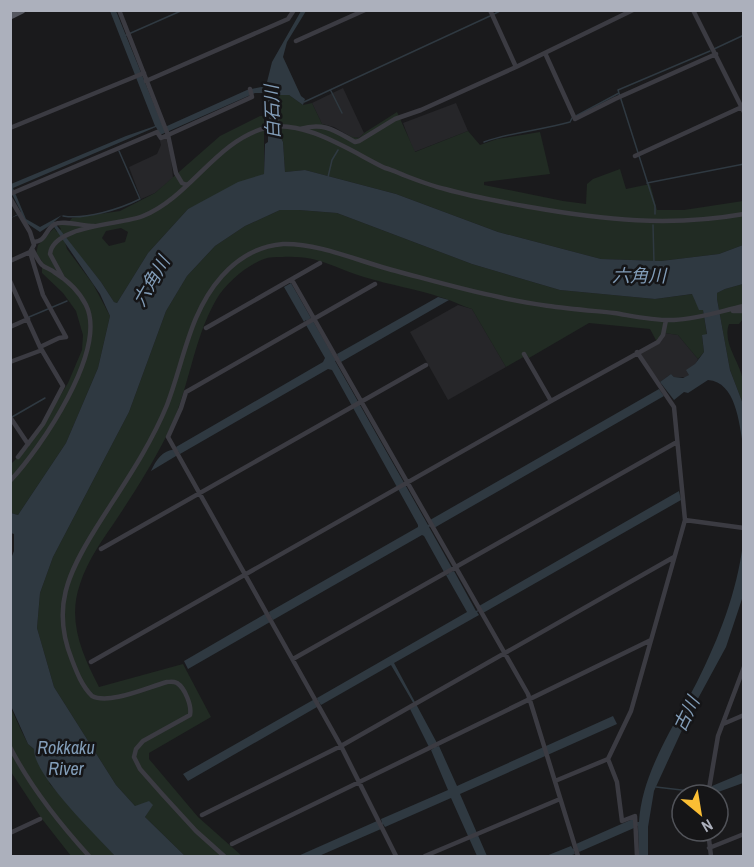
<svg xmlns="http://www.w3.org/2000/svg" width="754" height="867" font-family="'Archivo Narrow','Noto Sans JP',sans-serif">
<rect width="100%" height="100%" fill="#1a1a1c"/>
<path fill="#262629" d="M343 88 364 133 359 138 351 137 334 127 322 124 312 103Z
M456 103 468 131 414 152 403 123Z
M165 134 171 157 173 178 155 193 141 199 129 167 157 154 161 145 159 137Z
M458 305 472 309 506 367 448 400 410 332Z
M665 333 678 335 698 359 690 375 686 377H674L671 374 660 382 639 353 658 344Z"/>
<path fill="#212b23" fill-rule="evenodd" d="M278 95H289L303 105 312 103 322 124C335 127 346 137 359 138L364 133 397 112 415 152 468 131 480 145 497 139 540 132 550 174 484 182V185L563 201 586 204 587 184 593 179 620 169 626 189 650 184 657 210H684L743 201V245L719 254 661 261 601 259 498 232 396 194 305 170 285 172 283 142 280 136Z
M260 116H264V174L188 209 148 253 117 303 114 302 101 282 63 235 67 249 93 284 110 316 98 368 66 443 18 515 11 513 10 465 29 446 68 383 82 350 83 335 76 311 63 293 42 273V261L36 254 38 245 54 228 57 232 61 229 58 225 67 224 72 218 120 211 155 193 220 136ZM121 228 128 232 125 242 109 246 102 238 106 231Z
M280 210H299L337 213 472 264 560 290 655 299 693 294 695 301 703 310 707 335 702 336 704 352 698 359 678 335 665 333 658 344 650 329 589 323 529 358 527 355 506 367 472 309C462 306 453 301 443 298 417 289 390 285 364 277 332 267 318 255 282 257 276 257 269 257 264 259 247 265 225 284 216 300 192 342 189 392 167 435 152 464 136 490 118 517 104 538 88 559 80 584 67 621 82 654 99 687L183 664 211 717 149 753V759L198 817 242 856H185L145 817 152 805 135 806 116 785 54 687 37 628 40 593 53 557 129 412 166 311 187 276 215 246 245 226Z
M743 284V319L739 324H729C722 343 740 362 743 380 745 387 743 397 743 404L730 370 717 299V293L725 289Z
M10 706 21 730 28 744 34 749 50 784 115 856H71L42 819 11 772Z"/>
<path fill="#2f3941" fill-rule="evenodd" d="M110 11H116L164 129 167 126 247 90 266 86 272 62 301 11H306L287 42 283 57 301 96 305 99 303 105 289 95H278L280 136 283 142 285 172 305 170 396 194 498 232 601 259 661 261 719 254 743 245V284L725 289 717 293V299L730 370 743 404V444C739 423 736 382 708 380L688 393 684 392 674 400 660 382 671 374 674 377 683 378 689 375 686 370 695 364 704 352 702 335 707 334 703 310H699L692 294 655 299 560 290 472 264 337 213 299 210H280L245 226 215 246 187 276 166 311 129 412 53 557 40 593 37 628 54 687 116 785 135 806 149 801 153 805 145 817 185 856H115C97 836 33 775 34 749L28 744 11 706 10 561 14 551V534L11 533V513L18 515 66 443 98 368 110 316 100 294 52 224 40 232 25 222 21 214 11 218 21 212 11 192V184L126 136 155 126ZM255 93H265L264 116H269L271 135 268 136V142L265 144 264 174 238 182 188 209 148 253 117 303 114 302 101 282 54 222 62 215 40 227 26 219 13 188 156 127 160 135Z
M291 283 311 318 308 320 313 321 335 359 338 357 337 354 438 297 449 300 341 362 339 359 335 361 428 525 431 523 430 520 659 389 664 396 434 528 433 525 429 527 452 568 451 572 454 571 476 611 480 609 479 606 679 491 681 500 483 613 481 610 477 612 479 615 394 663 437 743 434 745 436 747 439 746 457 786 613 716 617 724 460 794 487 856H477L451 798 385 827 383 824 380 826 381 829 319 856H298L377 821 379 824 382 823 381 819 448 790 431 750 434 748 429 747 410 709 415 706 391 665 321 705 319 702 317 707 188 781 183 774 313 700 318 701 317 698 467 612 446 575 449 574 448 571 444 572 424 536 422 535 273 620 271 617 270 622 188 669 184 661 265 614 270 616 269 612 418 527V525L332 370 328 369 180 454 178 451 176 456 151 471C156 460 164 448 177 450L176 447 323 362 325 358 306 325 308 323 306 320 304 322 284 287Z
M743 543V596L726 647 688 717 654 791 648 827V856H639L638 826 635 825 634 828 579 852 578 850 574 851 575 854 569 856H546L571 846 573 849 577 847 576 844 635 818V822H639C642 772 674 726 697 682 719 638 737 592 743 543Z
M743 773V783L710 795 712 786Z"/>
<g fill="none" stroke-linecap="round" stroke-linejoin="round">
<path stroke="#2f3941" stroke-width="1.5" d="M494 14 502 10
M124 36 183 10
M714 49 744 35
M331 91 342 113
M304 102 490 16
M576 116 619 93
M484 142C512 132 542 130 570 122L572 118
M328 177 332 160 338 150
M647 183 744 164
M655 214V206L618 90 710 51
M63 216C85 220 120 209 140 199L119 151
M653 225 654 263
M29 317 67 301
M12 417 45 398
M656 787 707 793"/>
<path stroke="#3b3b42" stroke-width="4.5" d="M119 10 168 135 176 173 182 183 187 185
M490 10 516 67
M693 10 744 112
M296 41 365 10
M545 53 575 119 615 99 716 54
M146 81 288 19 294 10
M10 128 144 73
M300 129C325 122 335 131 355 142L359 141 395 119 421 110 516 67 633 10
M635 156 744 106
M10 194 157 132 161 138 168 135 252 97 250 89
M10 198 30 232 34 245 30 252 10 261
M34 242C47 241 45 229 55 224 62 220 83 226 94 226
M30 252 43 295 66 337 59 338 40 347
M63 278 50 254C53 225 121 225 143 216 190 197 215 142 265 128 303 118 352 152 385 168 393 170 398 173 406 176 419 181 432 186 445 189 473 197 502 202 530 207 603 220 670 227 744 214
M292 280 528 694 578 856
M10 281 40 347 63 386 43 424 18 457
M375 284 186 392 181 408 168 437 341 746 396 856
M733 311H744
M10 327 28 319
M206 328 320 263
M524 354 551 401
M10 362 42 350
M10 417 28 444
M10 481C41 448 108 350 86 305 79 291 67 280 54 272 51 269 45 268 42 265 38 261 35 254 32 249
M685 520 744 528
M101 549 426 365
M293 659 677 442
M91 662 551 401 658 342 663 335 666 320
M723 724 744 715
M10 747C31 788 59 823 89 856
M555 781 608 759
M708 795 718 736 744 667
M202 815 341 746 674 557
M708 831 711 856
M10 833 40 819
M232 844 651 640
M709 848 744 834
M224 856 196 831 163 795 140 769 134 757 136 749 143 741 190 715C192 706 185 688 177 683 173 681 170 682 167 682 148 687 109 705 92 696 82 686 77 673 72 660 51 608 68 573 96 528 121 488 149 449 167 405 184 361 189 313 222 276 238 258 259 246 283 244 320 243 360 262 396 271 430 280 464 290 499 297 536 306 576 309 614 313 633 316 655 321 674 320 698 319 721 311 744 306
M425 856 560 799
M637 856 635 816 622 821 617 782 608 759 631 711 685 520 674 407 637 352"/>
<path stroke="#565861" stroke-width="7" d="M10 16 22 10"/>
</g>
<g text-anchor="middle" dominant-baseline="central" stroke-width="5" stroke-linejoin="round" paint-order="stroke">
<g font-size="18" font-style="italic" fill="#829db8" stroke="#151517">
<text transform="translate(272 112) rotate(-92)">白石川</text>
<text x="639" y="275">六角川</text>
<text transform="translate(151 281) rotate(-60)">六角川</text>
<text transform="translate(686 714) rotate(-64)">古川</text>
<text x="66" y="747">Rokkaku<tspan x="66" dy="21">River</tspan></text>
</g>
</g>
<rect width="754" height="867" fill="none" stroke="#acb0bc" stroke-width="24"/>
<g transform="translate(700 813) rotate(150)"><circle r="28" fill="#151517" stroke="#515359" stroke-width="1.5"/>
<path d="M0-4.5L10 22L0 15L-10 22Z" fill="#fabe34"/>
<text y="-9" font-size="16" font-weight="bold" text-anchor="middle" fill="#acb0bc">N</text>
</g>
</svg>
